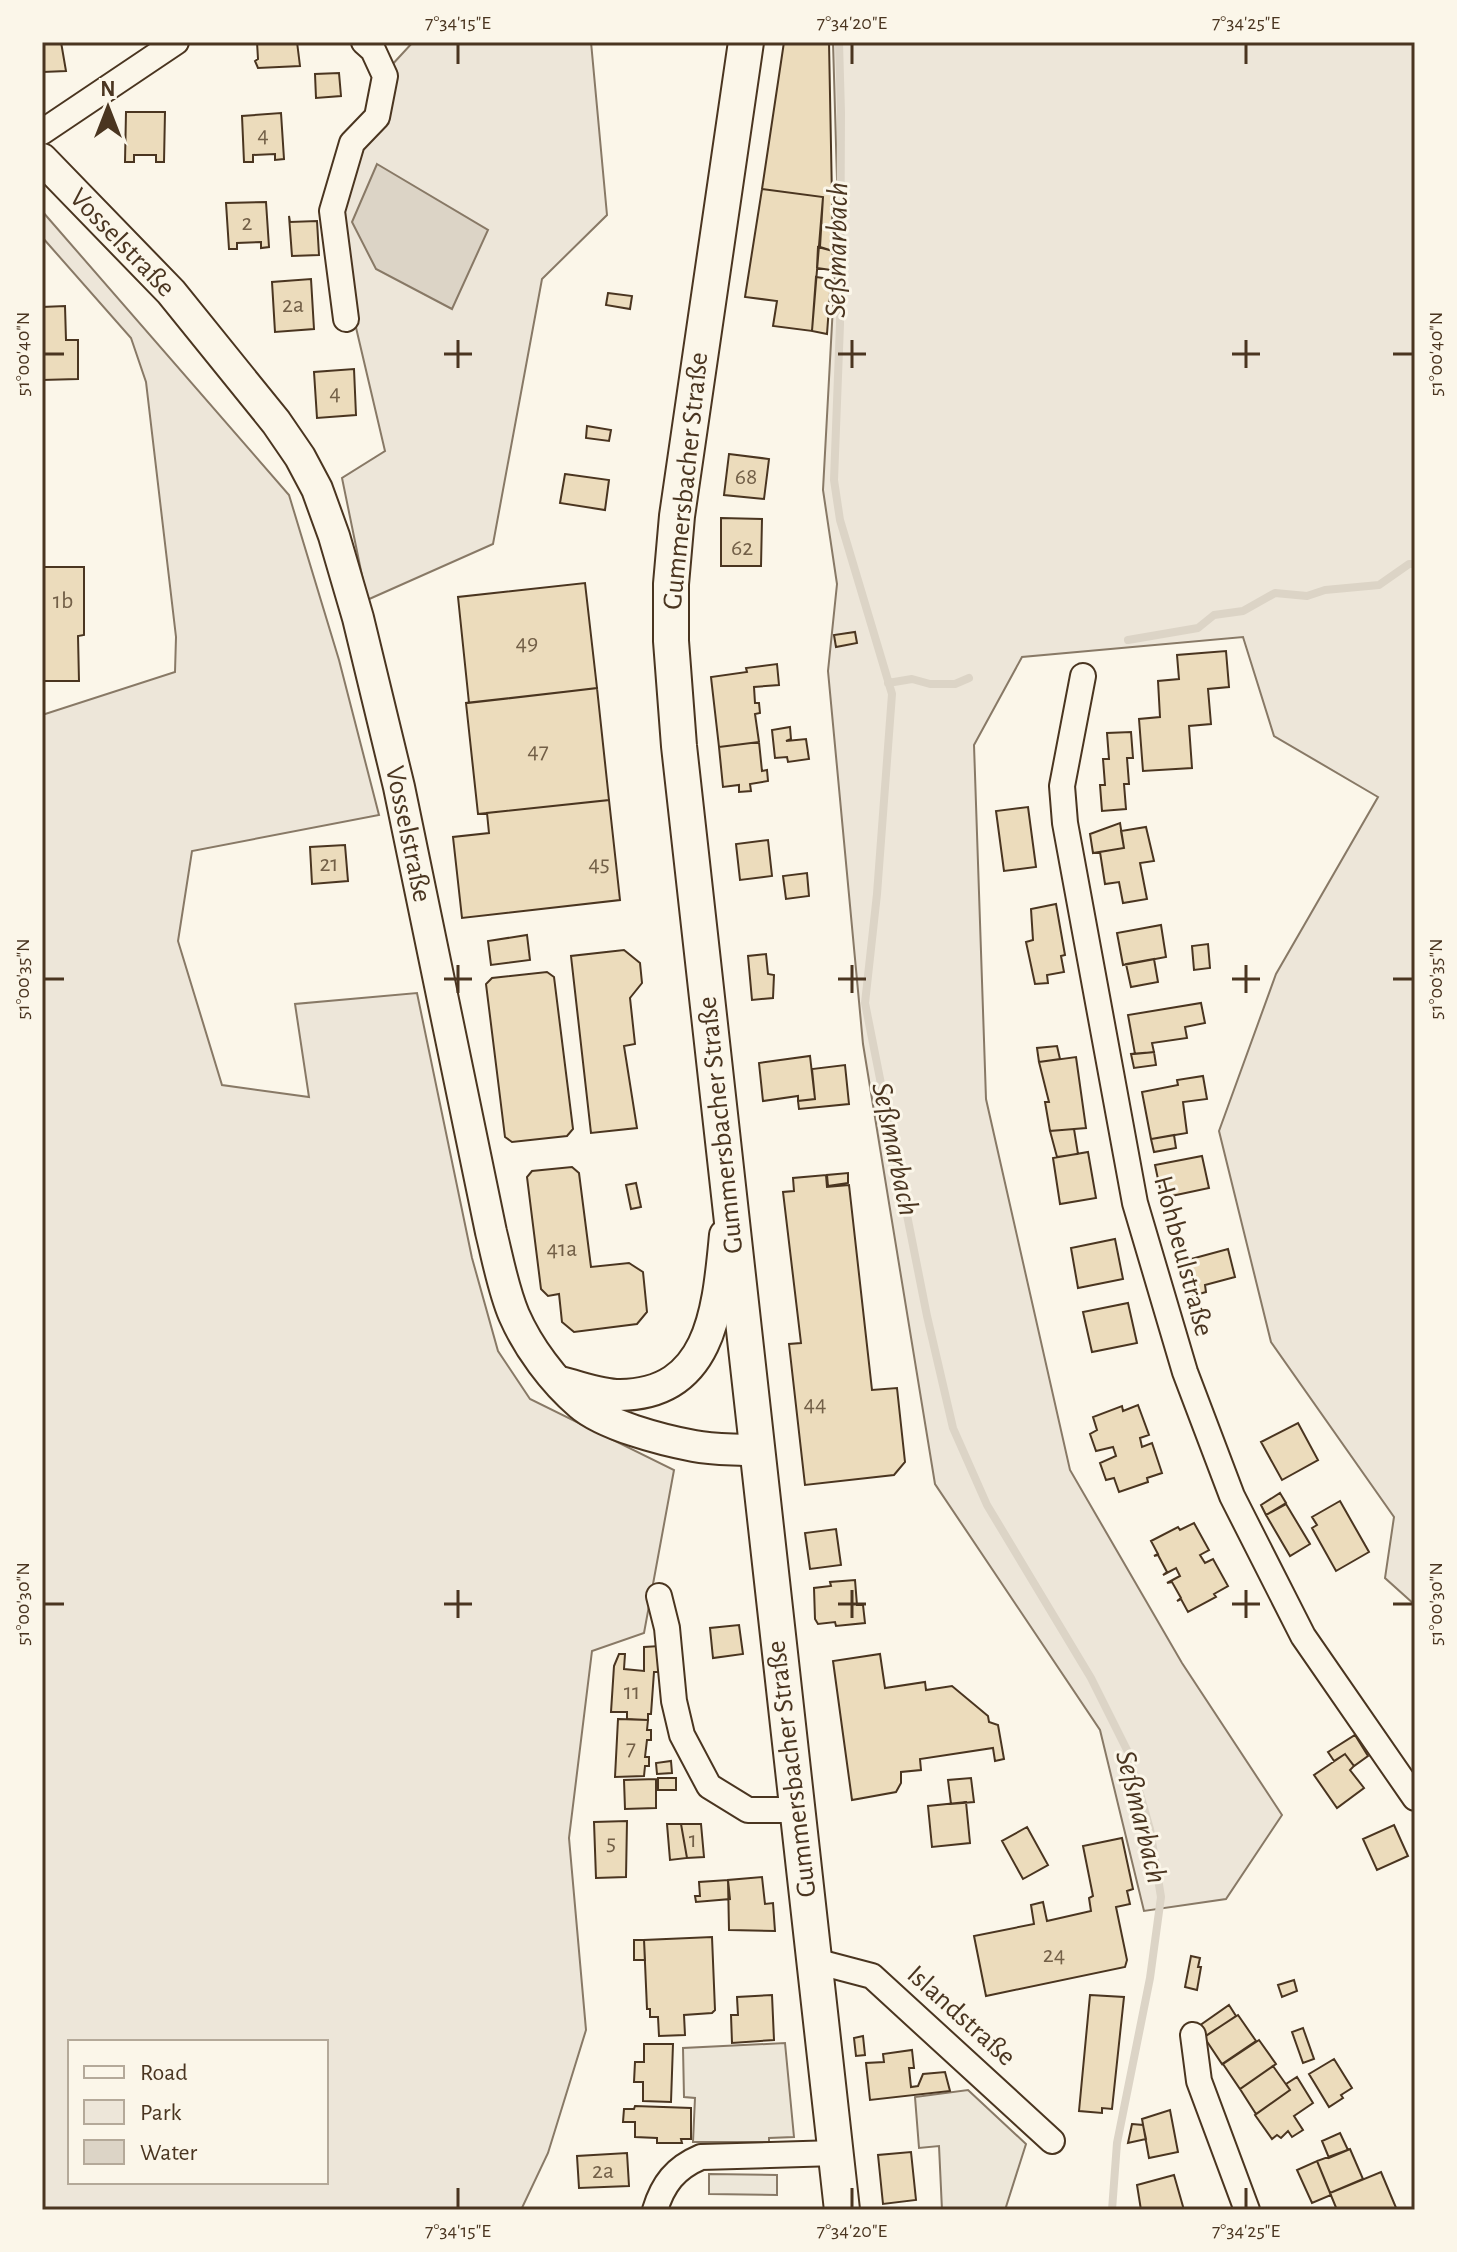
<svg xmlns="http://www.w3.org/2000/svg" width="1457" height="2252" font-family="'Alegreya Sans',sans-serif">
<rect width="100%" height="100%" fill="#fbf6e9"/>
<path fill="#ede6d9" stroke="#887966" stroke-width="2" fill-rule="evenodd" d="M413 42H591L607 215 542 279 493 544 367 600 342 478 385 451 354 319 339 216 364 148 387 116 390 67Z
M833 42H1415V1605L1385 1578 1394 1517 1271 1342 1219 1131 1276 974 1378 797 1274 736 1243 637 1022 657 974 745 986 1099 1070 1470 1182 1663 1282 1815 1226 1899 1144 1911 1100 1730 935 1484 863 1044 828 671 837 584 823 490 838 213Z
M42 211 289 495 339 660 379 815 192 851 178 941 222 1085 309 1097 295 1004 417 993 472 1258 498 1351 530 1399 674 1470 644 1633 592 1651 569 1838 586 2030 548 2153 521 2210H42V715L175 672 176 637 146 382 131 338 42 237ZM70 2042H326V2182H70Z"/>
<path fill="#ede7d9" stroke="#887966" stroke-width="2" d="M785 2043 794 2137 769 2138V2142H693L695 2098 684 2097 683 2048Z
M968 2090 1026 2144 1005 2210H942L939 2146 919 2148 915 2097Z
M709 2174 777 2175V2195L709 2194Z"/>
<path fill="#dcd4c6" stroke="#887966" stroke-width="2" d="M377 164 488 230 452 309 376 269 352 222Z"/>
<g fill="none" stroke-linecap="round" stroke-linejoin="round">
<path stroke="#dcd4c6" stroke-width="8" d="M839 42 841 113 840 324 834 480 840 520 892 694 877 894 865 1003 927 1316 953 1428 987 1505 1091 1678 1128 1752 1150 1829 1161 1897 1150 1978 1117 2143 1112 2210
M1128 640 1198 628 1214 615 1243 611 1275 593 1307 596 1325 590 1379 585 1409 564H1415
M888 683 912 679 930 684H955L969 678"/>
</g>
<path fill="#ecdcbc" stroke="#4a3520" stroke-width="2" d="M42 42H61L66 71 43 72Z
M257 42H297L300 66 258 68 255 61 258 59Z
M784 42H829L833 251 820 247 823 197 762 189Z
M339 73 341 96 316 98 315 74Z
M126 112H165L164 162H156V155H134V162H125Z
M281 113 284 159 275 160V154L253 155V162H244L242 116Z
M762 189 823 197 812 331 773 326 777 301 745 297Z
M266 202 269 247 261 248V242L237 243V249H229L226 203Z
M289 216 290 222 317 221 319 255 292 256Z
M818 247 833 251 831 270 817 268Z
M816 277 831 279 827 334 812 331Z
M311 279 314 329 275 332 272 282Z
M608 293 632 296 630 309 606 305Z
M65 306 66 340H78V379L42 380V307Z
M354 369 356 415 317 418 314 372Z
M587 426 611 430 609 441 586 438Z
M729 454 769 459 764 499 724 495Z
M565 474 609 480 605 510 560 503Z
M721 518 762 519 761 566H721Z
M42 567H84V635L78 636 79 681H42Z
M585 583 597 688 469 703 458 597Z
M855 632 857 643 836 647 834 635Z
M1226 651 1229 687 1208 689 1211 724 1189 726 1192 768 1143 771 1139 719 1160 717 1158 681 1179 679 1177 655Z
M777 664 779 685 754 687 755 703H759L760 713 755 714 759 742 719 747 711 677 747 672 746 668Z
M597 688 609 800 478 814 466 703Z
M790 727 791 739 786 741 806 739 809 759 788 762 787 757 775 758 772 730Z
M1131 732 1133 758H1127L1129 784H1124L1126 809 1102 811 1100 785H1105L1103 759H1109L1107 733Z
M759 742 762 771 767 770 768 781 750 784 751 791 739 792V785L723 787 719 747Z
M609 800 620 900 462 918 453 837 489 833 487 813Z
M1028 807 1036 867 1004 871 996 811Z
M1120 823 1124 848 1093 853 1090 834Z
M1146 827 1154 861 1140 863 1147 899 1123 903 1119 882 1105 884 1100 852 1124 848 1121 831Z
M768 840 772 876 740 880 736 844Z
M345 845 348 881 312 884 310 847Z
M807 873 809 896 786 899 783 876Z
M1056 904 1065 955 1061 956 1064 972 1047 975 1048 983 1035 984 1026 942 1033 940 1031 909Z
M1161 925 1166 957 1123 965 1117 933Z
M527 935 530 960 491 965 488 941Z
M1208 944 1210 968 1194 970 1192 946Z
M624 950 640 963 642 983 630 998 635 1044 624 1046 637 1128 591 1133 571 956Z
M766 954 768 974 774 975 773 998 752 1000 748 956Z
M1154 959 1158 982 1131 987 1126 964Z
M547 972 554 977 573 1129 567 1136 512 1142 505 1137 486 984 492 978Z
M1201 1003 1205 1023 1185 1027 1187 1038 1152 1043 1154 1052 1135 1054 1128 1015Z
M1057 1046 1060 1059 1039 1062 1037 1048Z
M1154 1052 1156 1065 1134 1068 1131 1054Z
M810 1056 815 1099 798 1101V1096L763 1101 759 1063Z
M1076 1057 1086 1128 1050 1131 1045 1102H1049L1039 1062Z
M845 1065 849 1104 799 1109 798 1101 815 1099 812 1069Z
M1203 1076 1207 1099 1183 1102 1187 1133 1151 1139 1142 1092 1178 1085 1177 1080Z
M1074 1129 1078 1154 1057 1157 1050 1131Z
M1174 1135 1176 1148 1154 1152 1151 1139Z
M1088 1152 1096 1198 1060 1204 1053 1158Z
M1202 1156 1209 1188 1162 1198 1155 1165Z
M572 1167 579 1173 591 1267 629 1263 643 1272 647 1312 637 1324 574 1332 562 1322 559 1294 548 1296 541 1289 527 1177 532 1171Z
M848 1173V1183L828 1186 827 1175Z
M826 1175 827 1187 849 1185 872 1390 897 1388 905 1462 894 1475 805 1485 789 1344 801 1343 783 1192 794 1191 793 1178Z
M636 1183 641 1207 631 1209 626 1185Z
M1115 1239 1123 1279 1078 1288 1071 1248Z
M1228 1249 1235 1277 1205 1285 1206 1292 1189 1297 1180 1262Z
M1128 1303 1137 1343 1092 1352 1083 1312Z
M1138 1405 1149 1435 1140 1438 1142 1447 1152 1443 1162 1473 1147 1478 1148 1482 1119 1492 1114 1478 1106 1480 1100 1463 1116 1456 1113 1447 1096 1451 1090 1434 1097 1430 1093 1417 1122 1406 1123 1411Z
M1298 1423 1318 1460 1282 1480 1261 1442Z
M1280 1493 1286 1503 1266 1515 1261 1505Z
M1340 1501 1369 1552 1336 1571 1312 1528 1317 1525 1312 1517Z
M1286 1504 1310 1544 1290 1556 1266 1515Z
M1194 1523 1209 1550 1200 1555 1205 1563 1213 1559 1228 1586 1214 1594 1216 1597 1188 1612 1181 1599 1177 1601 1181 1598 1172 1582 1167 1583 1180 1576 1176 1568 1163 1575 1167 1572 1158 1555 1154 1556 1158 1554 1151 1541 1178 1527 1180 1530Z
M836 1529 841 1565 810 1569 805 1533Z
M855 1580 857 1605H863L865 1623 836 1626 835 1622 818 1624 815 1619 814 1588 831 1586 830 1582Z
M739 1625 743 1654 713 1658 710 1628Z
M660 1646V1672H654L651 1714H648V1720L627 1719V1712H611L614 1666 619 1654H625L624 1669 644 1671V1647Z
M880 1654 885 1688 925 1682 926 1690 952 1686 988 1716 989 1722 998 1725 1004 1759 995 1761 993 1748 920 1759 921 1770 901 1772V1783L896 1792 852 1800 833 1661Z
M618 1719 648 1720 647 1730H651V1740H647L645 1757H649V1766H645L644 1776 615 1777Z
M1355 1735 1368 1756 1354 1766 1345 1754 1334 1761 1328 1752Z
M1345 1754 1354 1766 1350 1770 1364 1788 1337 1808 1314 1775Z
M671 1761 672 1773 657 1774 656 1763Z
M658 1778H676V1790H658Z
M971 1778 974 1802 951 1804 948 1780Z
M656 1779V1808L625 1809 624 1780Z
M966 1802 970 1843 932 1847 928 1806Z
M627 1821 626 1877 596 1878 594 1822Z
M667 1824H681L687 1858 670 1860Z
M681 1824H701L704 1857 687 1858Z
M1394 1825 1408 1856 1377 1870 1363 1839Z
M1027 1827 1048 1865 1023 1879 1002 1841Z
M1122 1838 1133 1889 1127 1891 1130 1904 1116 1907 1127 1960 1125 1967 986 1996 974 1936 1034 1924 1031 1905 1043 1902 1047 1921 1091 1911 1089 1898 1093 1896 1083 1846Z
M762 1877 765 1904 773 1903 775 1931 729 1930 728 1880Z
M728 1880 730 1899 696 1902 695 1896H700L699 1882Z
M712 1937 715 2010 712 2013 684 2015 685 2035 659 2036 658 2017H650V2009H647L644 1940Z
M634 1940H644L645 1960H634Z
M1191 1956 1200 1958 1198 1967H1201L1197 1990 1185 1987Z
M1294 1980 1297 1991 1282 1997 1278 1985Z
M772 1995 774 2040 732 2043 731 2015H738L737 1997Z
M1090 1995 1124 1997 1112 2109 1102 2108V2113L1079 2111Z
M1229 2005 1236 2016 1206 2036 1199 2026Z
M1238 2015 1256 2041 1222 2064 1204 2037Z
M1303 2028 1314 2059 1303 2063 1292 2032Z
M863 2036 865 2055 856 2056 854 2038Z
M1259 2040 1276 2064 1240 2089 1223 2064Z
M644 2044H673L671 2102 643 2101V2082H634L635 2062H644Z
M912 2050 914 2068H909L911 2087 918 2086 923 2074 945 2072 950 2091 870 2100 866 2063 884 2062 883 2054Z
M1334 2059 1352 2088 1341 2095 1343 2098 1329 2107 1309 2074Z
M1273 2066 1290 2090 1256 2114 1240 2089Z
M1297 2077 1313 2103 1294 2116 1303 2130 1292 2137 1288 2131 1281 2138 1277 2135 1272 2139 1255 2115 1290 2090 1286 2084Z
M635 2106 691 2108V2139H681L682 2143H657V2138L635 2137V2122H623L624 2109H634Z
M1170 2110 1178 2152 1149 2158 1142 2119Z
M1132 2124 1143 2125 1146 2139 1128 2143Z
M1340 2133 1348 2150 1329 2158 1322 2141Z
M1350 2149 1363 2179 1330 2193 1317 2161Z
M911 2152 916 2200 883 2204 878 2155Z
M627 2153 629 2186 579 2188 577 2156Z
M1317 2161 1331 2195 1312 2203 1297 2170Z
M1381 2172 1397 2210H1337L1330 2193Z
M1174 2175 1184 2210H1141L1137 2185Z"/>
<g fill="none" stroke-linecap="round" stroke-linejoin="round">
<defs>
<path id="minor" d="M42 132 176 42
M346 319 332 211 352 143 377 117 385 76 373 50 364 42
M1083 676 1062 786 1065 823 1135 1203 1185 1372 1232 1496 1303 1636 1415 1798
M659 1596 667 1628 674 1701 682 1735 709 1786 748 1810H797
M815 1961 872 1976 1052 2141
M1193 2035 1199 2081 1247 2210
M655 2210C663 2184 675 2168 701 2157L836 2153"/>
<path id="tertiary" d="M42 159 171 292 276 422 300 457 317 489 334 536 358 618 399 787 491 1232C498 1260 503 1289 514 1315 528 1347 553 1381 580 1404 604 1425 662 1440 694 1446 714 1450 736 1449 756 1451
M559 1382C578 1386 600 1395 620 1395 713 1394 718 1306 725 1235"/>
<path id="secondary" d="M746 42 677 516 671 584V641L679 746 842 2210"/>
</defs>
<use href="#minor" stroke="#4a3520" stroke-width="28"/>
<use href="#tertiary" stroke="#4a3520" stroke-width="34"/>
<use href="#secondary" stroke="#4a3520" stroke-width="38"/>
<use href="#minor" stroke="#fbf6e9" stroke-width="24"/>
<use href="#tertiary" stroke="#fbf6e9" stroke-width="30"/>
<use href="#secondary" stroke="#fbf6e9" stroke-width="34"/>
</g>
<path fill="none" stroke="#4a3520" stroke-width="3" d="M458 44V64M852 44V64M1246 44V64M458 340V368M852 340V368M1246 340V368M44 354H64M444 354H472M838 354H866M1232 354H1260M1393 354H1413M458 965V993M852 965V993M1246 965V993M44 979H64M444 979H472M838 979H866M1232 979H1260M1393 979H1413M458 1590V1618M852 1590V1618M1246 1590V1618M44 1604H64M444 1604H472M838 1604H866M1232 1604H1260M1393 1604H1413M458 2188V2208M852 2188V2208M1246 2188V2208"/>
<g text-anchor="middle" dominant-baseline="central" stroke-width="6" stroke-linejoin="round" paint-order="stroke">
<g font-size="24" fill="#725f47">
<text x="263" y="135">4</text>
<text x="247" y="223">2</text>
<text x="293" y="305">2a</text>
<text x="335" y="393">4</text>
<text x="746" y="477">68</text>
<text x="742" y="548">62</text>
<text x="63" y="601">1b</text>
<text x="527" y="643">49</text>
<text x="538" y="751">47</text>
<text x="329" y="864">21</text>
<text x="599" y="864">45</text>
<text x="562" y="1249">41a</text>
<text x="815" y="1404">44</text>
<text x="632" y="1692">11</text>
<text x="631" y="1748">7</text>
<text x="693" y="1840">1</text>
<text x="611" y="1843">5</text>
<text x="1054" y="1955">24</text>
<text x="603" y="2171">2a</text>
</g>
<g font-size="28" fill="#4a3520" stroke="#fbf6e9">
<text transform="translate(122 243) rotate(46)">Vosselstraße</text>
<text transform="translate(686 481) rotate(-84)">Gummersbacher Straße</text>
<text transform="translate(408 834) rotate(78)">Vosselstraße</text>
<text transform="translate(721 1125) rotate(-96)">Gummersbacher Straße</text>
<text transform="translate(1183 1256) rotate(75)">Hohbeulstraße</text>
<text transform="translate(792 1769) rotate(-97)">Gummersbacher Straße</text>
<text transform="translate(961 2016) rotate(42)">Islandstraße</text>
</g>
<g font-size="30" font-style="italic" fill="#4a3520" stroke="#fbf6e9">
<text transform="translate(837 250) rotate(-89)">Seßmarbach</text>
<text transform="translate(895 1149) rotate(78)">Seßmarbach</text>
<text transform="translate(1141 1817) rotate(76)">Seßmarbach</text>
</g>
</g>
<rect width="1457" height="2252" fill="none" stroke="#fbf6e9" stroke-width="88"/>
<rect x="68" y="2040" width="260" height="144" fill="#fbf6e9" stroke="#b4a999" stroke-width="2"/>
<rect x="84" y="2066" width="40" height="12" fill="#fbf6e9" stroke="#b4a999" stroke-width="2"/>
<text x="140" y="2080" font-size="24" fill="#4a3520">Road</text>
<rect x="84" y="2100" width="40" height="24" fill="#ede6d9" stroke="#b4a999" stroke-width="2"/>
<text x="140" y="2120" font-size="24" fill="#4a3520">Park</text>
<rect x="84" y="2140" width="40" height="24" fill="#dcd4c6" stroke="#b4a999" stroke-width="2"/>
<text x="140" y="2160" font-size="24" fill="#4a3520">Water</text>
<g transform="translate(108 108)" stroke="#fbf6e9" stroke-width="6" paint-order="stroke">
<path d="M0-6L14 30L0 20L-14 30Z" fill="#4a3520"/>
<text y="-12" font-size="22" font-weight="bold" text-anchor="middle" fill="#4a3520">N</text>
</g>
<rect x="44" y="44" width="1369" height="2164" fill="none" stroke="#4a3520" stroke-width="3"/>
<g font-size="20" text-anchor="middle" fill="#4a3520">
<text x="458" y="29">7°34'15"E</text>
<text x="852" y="29">7°34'20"E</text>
<text x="1246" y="29">7°34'25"E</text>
<text transform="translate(22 354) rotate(-90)" y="7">51°00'40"N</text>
<text transform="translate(1435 354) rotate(-90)" y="7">51°00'40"N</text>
<text transform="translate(22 979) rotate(-90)" y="7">51°00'35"N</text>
<text transform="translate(1435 979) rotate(-90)" y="7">51°00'35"N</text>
<text transform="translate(22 1604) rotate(-90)" y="7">51°00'30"N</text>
<text transform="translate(1435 1604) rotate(-90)" y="7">51°00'30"N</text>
<text x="458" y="2237">7°34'15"E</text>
<text x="852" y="2237">7°34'20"E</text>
<text x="1246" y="2237">7°34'25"E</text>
</g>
</svg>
